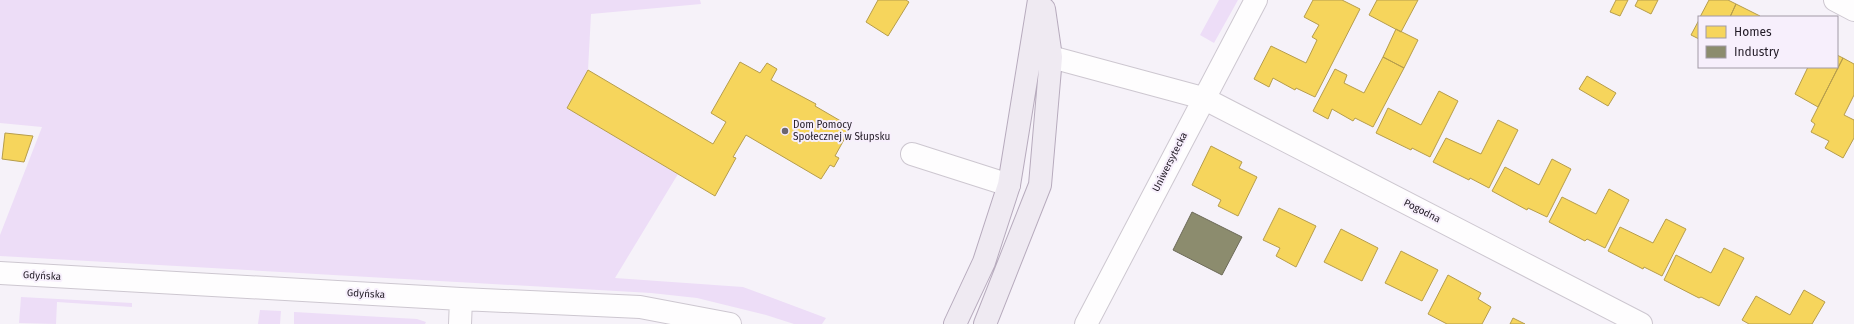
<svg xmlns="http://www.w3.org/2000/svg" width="1854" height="324" font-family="'Fira Sans',sans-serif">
<rect width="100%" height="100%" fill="#f6f2f9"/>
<path fill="#edddf7" d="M0 0H700L701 4 591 14 588 70 567 108 678 174 615 278 743 287 826 318 822 324H794L766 315 697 298 651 293 0 256V235L42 127 0 123Z
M1219 0H1238L1214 43 1200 35Z
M21 297 132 303V307L57 302 56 324 19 323Z
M260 310 281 311 280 324H258Z
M294 312 417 319 426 322 425 324H294Z"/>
<path fill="#f6d55c" stroke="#b69d4c" d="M878 0H906L909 2 888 36 866 22Z
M1313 0H1342L1360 9 1315 97 1296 88 1295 90 1273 78 1269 87 1254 79 1271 46 1306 63 1317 40 1312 37 1319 25 1304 17Z
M1377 0H1418L1401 32 1369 15Z
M1616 0H1628L1620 16 1610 12Z
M1638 0H1658L1651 14 1635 6Z
M1709 0H1728L1736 4 1730 17H1700Z
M1736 4 1760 16 1759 17H1730Z
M1699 20V39L1691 35Z
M1396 29 1418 40 1404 68 1383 57Z
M1837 55 1843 58 1818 107 1795 94 1808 67H1837Z
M1383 57 1404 68 1373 127 1355 118 1353 121 1332 109 1328 119 1313 111 1335 69 1347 75 1344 83 1364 93Z
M1843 58 1854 64V95L1844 115 1854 120V138L1843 158 1825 148 1829 141 1811 132 1815 124 1811 121Z
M740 62 760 73 767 63 777 69 771 80 816 104 815 106 851 127 835 156 839 158 834 167 830 165 821 179 746 135 733 157 736 158 715 196 567 108 588 70 713 144 726 122 711 113Z
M1587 76 1616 93 1608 106 1579 89Z
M1439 91 1458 101 1430 157 1412 148 1411 150 1376 133 1388 108 1421 125Z
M1498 120 1518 130 1489 188 1470 178 1469 180 1433 162 1446 138 1481 154Z
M5 133 33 136 24 162 2 159Z
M1211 146 1242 162 1239 168 1257 177 1238 216 1218 206 1221 200 1192 185Z
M1552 159 1571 169 1547 217 1528 208 1527 210 1492 191 1505 167 1539 185Z
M1609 189 1629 200 1605 248 1587 239 1585 241 1549 222 1562 197 1596 214Z
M1279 208 1316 226 1296 267 1276 256 1280 248 1263 240Z
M1666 219 1686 229 1662 276 1644 267 1643 269 1608 251 1620 227 1653 243Z
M1341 229 1378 248 1362 281 1324 262Z
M1724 248 1744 258 1719 306 1701 297 1699 298 1664 280 1676 255 1711 273Z
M1401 251 1438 270 1422 301 1385 283Z
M1448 275 1481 293 1478 299 1491 307 1482 324H1447L1428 314Z
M1804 290 1825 302 1812 324H1749L1742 320 1756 296 1790 315Z
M1513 318 1525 324H1510Z"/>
<path fill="#8c8c6e" stroke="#6c6a58" d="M1192 212 1242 237 1222 275 1173 250Z"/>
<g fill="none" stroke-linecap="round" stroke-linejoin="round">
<defs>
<path id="minor" d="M1835 0 1854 10
M1051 57 1203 98 1641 324
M912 154 1009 185
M0 273 461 299 640 307 730 324
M460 324 461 299
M1086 324 1256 0"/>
<path id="major" d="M955 324 984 262 1009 185 1039 0
M985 324 1040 185 1051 57 1044 9"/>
</defs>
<use href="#minor" stroke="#cdc7d0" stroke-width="24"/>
<use href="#major" stroke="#b7abbd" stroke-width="24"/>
<use href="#minor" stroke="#fefdfe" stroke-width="22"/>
<use href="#major" stroke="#efeaf2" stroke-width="22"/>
</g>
<circle fill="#6c666f" stroke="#f7effc" stroke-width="1.5" cx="785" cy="131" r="4"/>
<g text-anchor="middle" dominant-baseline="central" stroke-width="4" stroke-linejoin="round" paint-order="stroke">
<g font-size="10" fill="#211a25" stroke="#f7effc" text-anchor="start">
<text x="793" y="125">Dom Pomocy<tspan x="793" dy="12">Społecznej w Słupsku</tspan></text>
</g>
<g font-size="10" fill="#211a25" stroke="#f7effc">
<text transform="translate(1170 162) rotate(-63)">Uniwersytecka</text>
<text transform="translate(1422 211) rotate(27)">Pogodna</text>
<text transform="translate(42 276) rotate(3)">Gdyńska</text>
<text transform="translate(366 294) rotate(3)">Gdyńska</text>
</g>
</g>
<rect x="1698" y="16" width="140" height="52" fill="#f7effc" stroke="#a19aa6"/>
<rect x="1706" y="26" width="20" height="12" fill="#f6d55c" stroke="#a19aa6"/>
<text x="1734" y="36" font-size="12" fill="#211a25">Homes</text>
<rect x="1706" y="46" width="20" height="12" fill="#8c8c6e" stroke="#a19aa6"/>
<text x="1734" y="56" font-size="12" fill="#211a25">Industry</text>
</svg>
